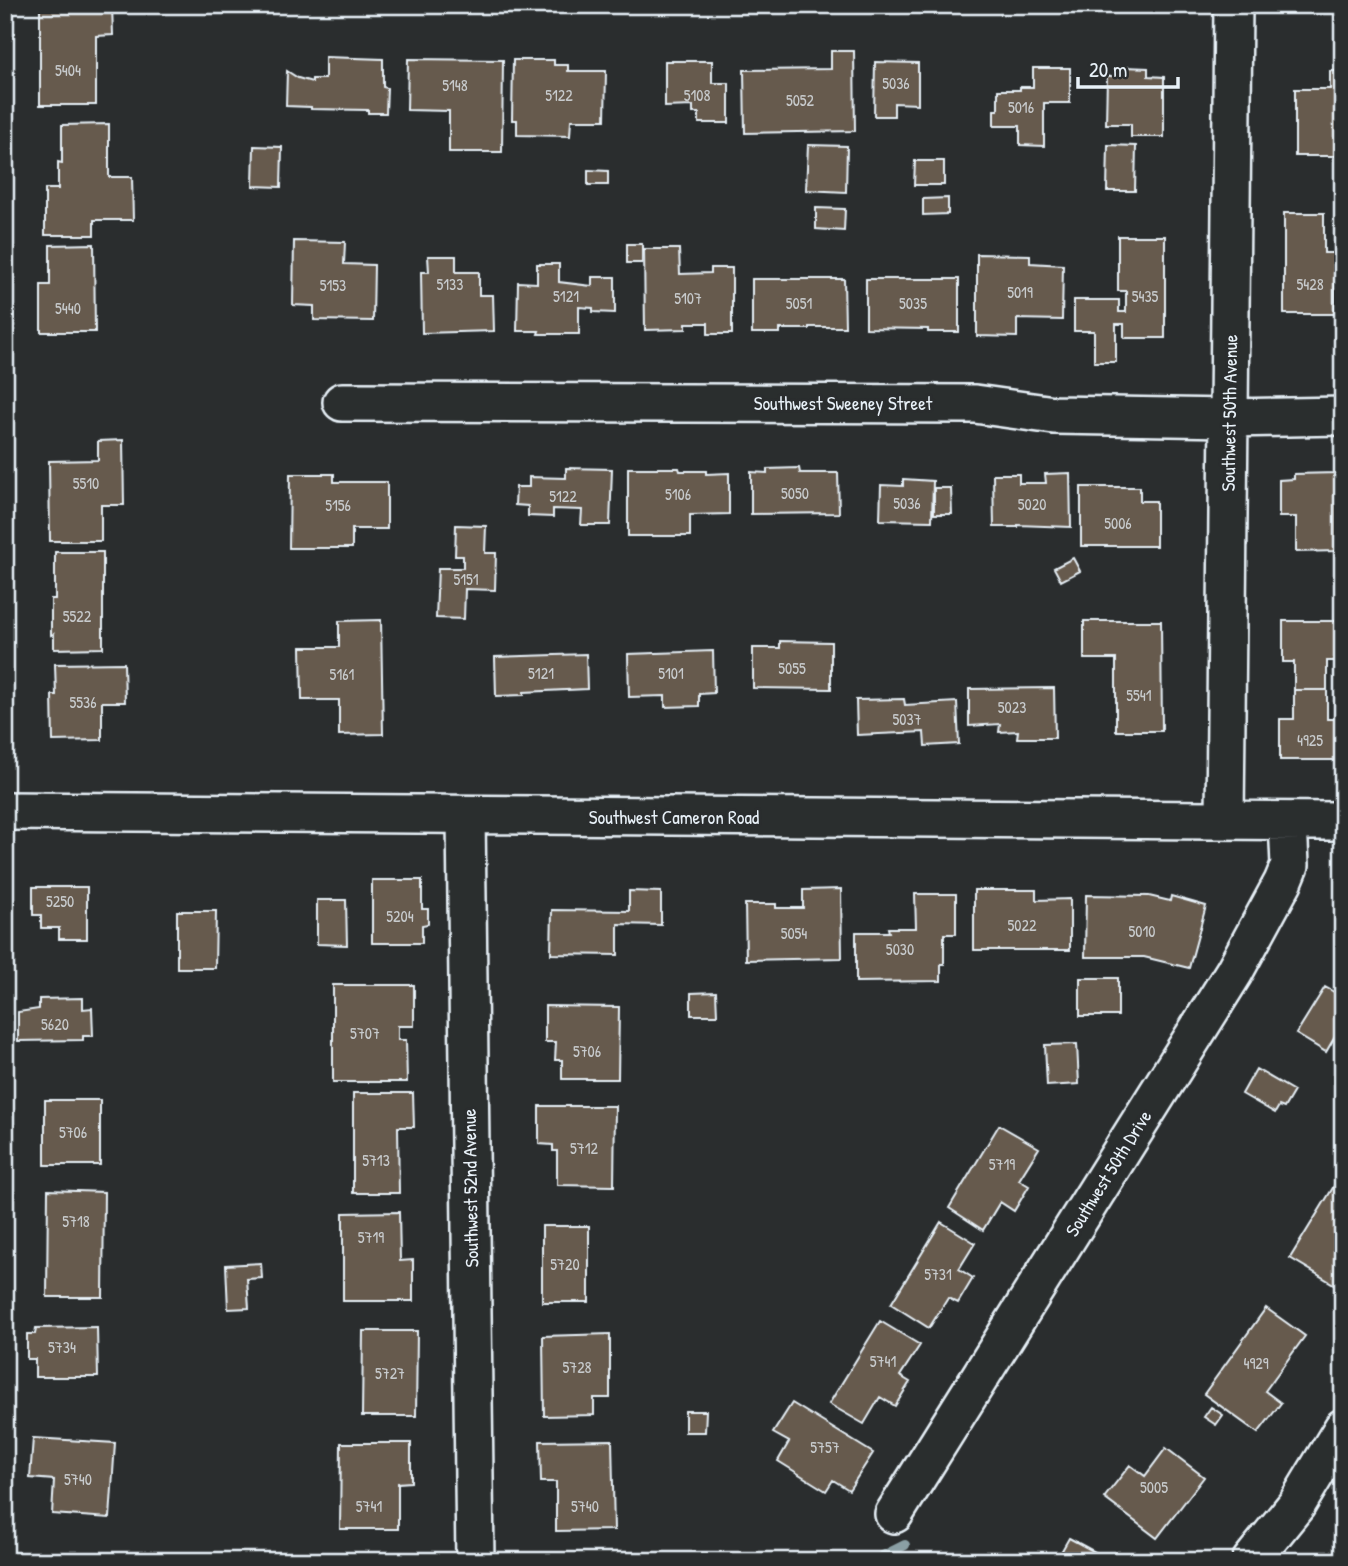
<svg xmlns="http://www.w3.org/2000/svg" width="1348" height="1566" font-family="'Patrick Hand',sans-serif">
<rect width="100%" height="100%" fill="#2a2d2e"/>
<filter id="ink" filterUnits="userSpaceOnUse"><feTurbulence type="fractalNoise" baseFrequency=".0143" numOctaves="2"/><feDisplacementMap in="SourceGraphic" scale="14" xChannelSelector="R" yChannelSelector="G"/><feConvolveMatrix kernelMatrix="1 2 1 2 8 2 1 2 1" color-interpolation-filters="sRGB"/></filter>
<g filter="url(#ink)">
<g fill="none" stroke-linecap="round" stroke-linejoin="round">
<path stroke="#8a9fa4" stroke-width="10" d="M873 1561 905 1545"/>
</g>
<path fill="#665a4d" stroke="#e8f1f8" stroke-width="2" d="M40 5H112L113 35 96 36V105H40Z
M831 51H854L855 131 745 133 744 70 831 69Z
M325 57 383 59V87L387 88 386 113H368V110L311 109V107L286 106 287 71 298 78 312 82V79H325Z
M408 59 503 60 502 152H449V111L407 110Z
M513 60H554V65H568V71H606L605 120H571L570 136 517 135V120H512Z
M665 61H712V83H729V123H699V113H693V106L665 107Z
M875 62 918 63V104L894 103V116H874Z
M1125 67 1148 68V76L1164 77V137H1131V124H1106L1107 76H1125Z
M1033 68H1070V103H1044V146L1020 145V126H994V110H998V90H1020V87H1033Z
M1330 71H1343V156H1295V89H1330Z
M109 124V177H132L133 220H94V235H45V189H58V162L62 163V125Z
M808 145 847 146 846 192 806 190Z
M1108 145 1136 146 1135 191H1107Z
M254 146 282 147 281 187 253 186Z
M915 161H944V185H914Z
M588 170 608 171V185H588Z
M948 198V214L923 215V199Z
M816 208 845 209 844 231 816 229Z
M1284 213H1324V253H1335V314H1284Z
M1118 236H1165V338H1124V324H1116V362H1094V331H1074V300H1119V312H1126V291H1118Z
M294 241 345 242 344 264 374 265 373 321 314 320V306L293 305Z
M94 244 95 332H41V285H50V245Z
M627 244H642V263H627Z
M644 249H679L680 274 711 273V268H732V334H708V323H686V329L645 330Z
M977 254 1030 255V263L1063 265 1062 320 1017 319V337L977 336Z
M428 256H456V272H479V295H493L494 331 422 333 421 272H429Z
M537 264H559V282L592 286V277H615V313L593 312V308L579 307V334H538L539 331H517L518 282 537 283Z
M752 279H844L845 327H809V329H780V333H752Z
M866 279H959V332H928V329L866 328Z
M123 440 124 505H101V541H50L49 461 98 460V441Z
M566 468 612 469 610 525H581L582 510 553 509V517L528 516V506L515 505 516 487H529V477L566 478Z
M628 468H679L680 471H706V474L729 473V514L690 515V536H628Z
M799 468 800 473H838L839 513 751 514V472L767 473V469Z
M1337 468H1343V504H1337V551L1296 552V517H1279V480L1294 479V474L1337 473Z
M1070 473 1071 527 1018 525V527H994L993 474H1019V483H1046L1045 474Z
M290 474H334V482H387V529H352V548H289Z
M903 479 933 481 932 521 880 520 881 485 903 486Z
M1081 487H1140V501H1156V546H1081Z
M934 488H951L952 514H934Z
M456 525 486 526 485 553H496L495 590 465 589 464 619 436 618 438 568H463V556H455Z
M55 552H103V648L54 649V634L51 635V599H55Z
M1073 558 1080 571 1061 581 1054 568Z
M381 620 383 734 339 735V700H302L301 647H339V621Z
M1084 621H1161L1162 731H1116V659H1084Z
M1283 621H1343V661H1327V690H1294V662H1283Z
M780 641 831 642V689L753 688V648H780Z
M713 651 714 693 699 694V706L665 707V696L629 697 628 654Z
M586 654 587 689 524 692V695L496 696 495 657Z
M124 663 125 702H102V740L53 741 52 695H56L55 664Z
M1054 688 1055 738H1017L1018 731 999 732 1000 724 969 726V689Z
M1294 690H1327V719H1341V760H1280V719H1294Z
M904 699 905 705 957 702 959 744 925 746 924 732 857 735 856 700Z
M372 880H422V909H428V924L422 925V943H372Z
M33 887H87V939H59V928H41V915H33Z
M841 889 842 958 746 960 745 904H776V908H803V890Z
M974 890H1036V900L1070 899V950H974Z
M629 891 661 892V925L618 924V955L551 954 552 910 629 911Z
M915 894H956V934H944V964H941V981L856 982V932H889L888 928H916Z
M1086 895 1149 896 1170 901 1171 896 1206 906 1189 968 1144 957H1085Z
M317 900H346L347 945 317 944Z
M177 911H216L215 968H177Z
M1080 978H1118V1016H1080Z
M333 985H414V1026H398V1040H406L407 1082H333Z
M1325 987 1343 997V1023L1326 1052 1296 1034Z
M716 992 717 1015H691V993Z
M83 998V1009L92 1008 93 1036H83V1040L18 1041V1012L39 1009V999Z
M545 1006 619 1007 618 1079H562V1060H555L556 1042H545Z
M1077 1044 1079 1084 1047 1086 1045 1045Z
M1256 1069 1294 1091 1284 1108 1279 1106 1275 1113 1242 1094Z
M353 1093H413L414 1127H398L399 1193H353Z
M45 1100H100V1165H45Z
M539 1106H615L614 1186 557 1185V1151H553V1145L539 1144Z
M999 1125 1039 1148 1019 1180 1029 1186 1014 1211 1000 1202 983 1230 949 1208Z
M1342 1173H1343L1342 1289 1290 1258Z
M48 1190 104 1192 103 1297H47Z
M399 1212 400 1261 413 1260V1301H343V1213Z
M941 1222 975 1243 959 1269 973 1278 958 1303 948 1298 929 1328 891 1304Z
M542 1226H589V1302H542Z
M261 1263 262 1278 247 1279 249 1308 228 1309 226 1265Z
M1266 1308 1305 1336 1265 1391 1281 1403 1258 1433 1204 1394Z
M880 1321 920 1345 900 1376 910 1382 895 1406 880 1397 864 1424 829 1404Z
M97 1327 98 1377H35V1359H27V1334H35L36 1328Z
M363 1331H417L416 1416H362Z
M610 1334V1398H594V1415L544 1416 543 1336Z
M792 1403 873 1453 849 1490 833 1480 826 1491 778 1461 789 1442 773 1433Z
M1211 1407 1223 1415 1216 1425 1204 1417Z
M685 1411H706L705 1432H685Z
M33 1438 115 1443 110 1518 52 1514 54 1480 30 1478Z
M612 1440 614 1530 556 1531V1482H541L540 1441Z
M341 1443H411V1482L398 1483V1529H340Z
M1166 1448 1204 1477 1157 1538 1104 1498 1130 1465 1145 1476Z
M1069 1538 1110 1560 1109 1561H1056Z"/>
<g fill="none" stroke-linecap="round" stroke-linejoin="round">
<defs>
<path id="minor" d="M342 402 975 404 1054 415 1229 418 1343 416
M5 811 1343 821
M466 816 475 1561
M1225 820 1233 5
M894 1514 1234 972 1283 882 1290 865 1288 821
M1251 1561 1297 1504 1343 1428"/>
</defs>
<use href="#minor" stroke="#e8f1f8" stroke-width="42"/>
<use href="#minor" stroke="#2a2d2e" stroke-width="37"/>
</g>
</g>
<g text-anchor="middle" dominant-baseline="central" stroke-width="6" stroke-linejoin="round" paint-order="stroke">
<g font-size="16" fill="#c8cbcd">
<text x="68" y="70">5404</text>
<text x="896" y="83">5036</text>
<text x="455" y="85">5148</text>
<text x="559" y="95">5122</text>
<text x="697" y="95">5108</text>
<text x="800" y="100">5052</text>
<text x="1021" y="107">5016</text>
<text x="450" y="284">5133</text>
<text x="1310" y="284">5428</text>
<text x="333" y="285">5153</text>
<text x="1020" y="292">5019</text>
<text x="566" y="296">5121</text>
<text x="1145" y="296">5435</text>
<text x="688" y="298">5107</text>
<text x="799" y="303">5051</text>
<text x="913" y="303">5035</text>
<text x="68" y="308">5440</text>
<text x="86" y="483">5510</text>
<text x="795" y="493">5050</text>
<text x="678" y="494">5106</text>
<text x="563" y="496">5122</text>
<text x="907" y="503">5036</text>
<text x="1032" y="504">5020</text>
<text x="338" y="505">5156</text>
<text x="1118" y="523">5006</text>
<text x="466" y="579">5151</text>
<text x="77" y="616">5522</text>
<text x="792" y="668">5055</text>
<text x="541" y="673">5121</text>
<text x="671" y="673">5101</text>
<text x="342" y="674">5161</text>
<text x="1139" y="695">5541</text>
<text x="83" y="702">5536</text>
<text x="1012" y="707">5023</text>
<text x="907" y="719">5037</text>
<text x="1310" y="740">4925</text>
<text x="60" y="901">5250</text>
<text x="400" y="916">5204</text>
<text x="1022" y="925">5022</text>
<text x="1142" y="931">5010</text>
<text x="794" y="933">5054</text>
<text x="900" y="949">5030</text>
<text x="55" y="1024">5620</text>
<text x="365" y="1033">5707</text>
<text x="587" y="1051">5706</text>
<text x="73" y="1132">5706</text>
<text x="584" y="1148">5712</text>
<text x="376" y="1160">5713</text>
<text x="1002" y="1164">5719</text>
<text x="76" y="1221">5718</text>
<text x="371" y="1237">5719</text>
<text x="565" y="1264">5720</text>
<text x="938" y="1274">5731</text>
<text x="62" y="1347">5734</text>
<text x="883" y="1361">5741</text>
<text x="1256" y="1363">4929</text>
<text x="577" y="1367">5728</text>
<text x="390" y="1373">5727</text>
<text x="825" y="1447">5757</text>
<text x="78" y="1479">5740</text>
<text x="1154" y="1487">5005</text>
<text x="369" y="1506">5741</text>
<text x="585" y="1506">5740</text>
</g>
<g font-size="19" fill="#e8f1f8" stroke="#2a2d2e">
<text x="843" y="403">Southwest Sweeney Street</text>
<text transform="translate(1229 413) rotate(-89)">Southwest 50th Avenue</text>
<text x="674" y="817">Southwest Cameron Road</text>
<text transform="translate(1108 1173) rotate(-58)">Southwest 50th Drive</text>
<text transform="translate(470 1188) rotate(-91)">Southwest 52nd Avenue</text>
</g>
</g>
<rect width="1348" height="1566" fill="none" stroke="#2a2d2e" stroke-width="28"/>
<rect x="14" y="14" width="1320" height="1538" fill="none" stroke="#e8f1f8" stroke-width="2.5" filter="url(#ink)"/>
<path d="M1078 77v10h100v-10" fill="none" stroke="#e8f1f8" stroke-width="3.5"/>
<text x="1089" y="77" font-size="21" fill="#e8f1f8" stroke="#2a2d2e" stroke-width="5" paint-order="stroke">20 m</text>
</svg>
